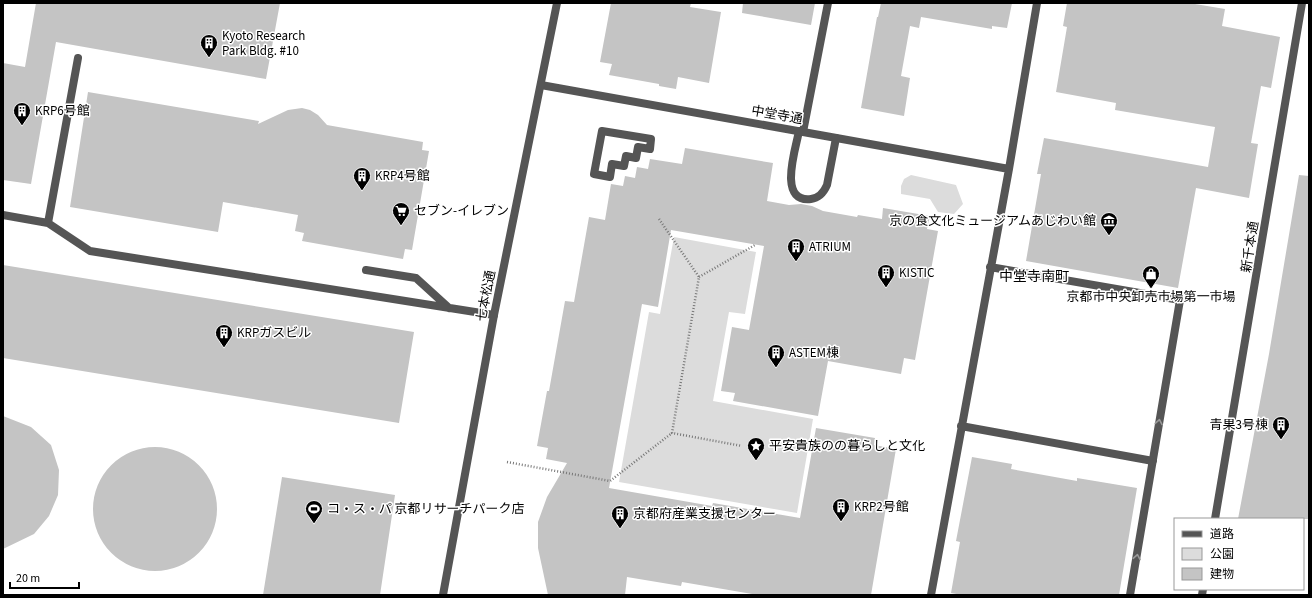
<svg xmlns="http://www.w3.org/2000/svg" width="1312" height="598" font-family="'Source Sans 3','Noto Sans JP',sans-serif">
<rect width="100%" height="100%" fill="#fff"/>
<path fill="#dcdcdc" d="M911 175 956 185 963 204 954 214 938 212 930 199 901 194V186L904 179Z
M674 237 756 252 745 314 729 312 713 401 813 419 797 513 619 482 649 312 660 314Z"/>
<path fill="#c4c4c4" d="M36 3H280L266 79 56 42 31 184 3 180V63L25 67Z
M611 3H691L690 7 721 12 709 83 678 77 676 89 659 86V84L609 75 612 64 600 62Z
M743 3H815L811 25 742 13Z
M881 3H1012L1007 28 992 26V29L921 17 919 28 910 26 901 76 910 78 904 116 861 108 877 17H878Z
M1067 3H1189L1225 9 1222 26 1280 37 1271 88 1261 86 1251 143 1258 144 1249 198 1196 188 1178 288 1026 261 1041 174H1037L1044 138 1208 167 1215 127 1115 110 1116 103 1056 92 1067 27 1063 26Z
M88 92 259 121 258 124 288 110 302 108 310 110 318 115 327 125 423 142 422 150 429 151 412 250 405 249 403 259 302 241 304 233 295 231 298 215 223 202 218 232 70 207Z
M685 148 773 163 767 201 789 205 801 204 812 206 823 211 857 217 858 215 882 219 883 208 930 216 927 229 938 231 915 360 904 358 901 374 828 361 818 416 733 401 735 393 721 391 732 327 749 330 764 246 671 230 658 307 642 304 609 488 712 506 713 503 800 518 816 428 875 438 874 445 896 449 871 595H758L682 582 681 586 627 577 625 595H548L538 548V522L547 497 567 463 546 459 548 448 537 446 547 391H549L565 301 574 302 589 217 605 220 611 184 623 186 625 176 635 178 637 167 648 169 650 159 682 164Z
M1299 175 1309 176V519H1238L1269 354Z
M3 265 414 332 399 423 3 358Z
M3 416 31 427 51 445 59 470 58 495 49 516 34 534 3 549Z
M93 509a62 62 0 1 1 124 0a62 62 0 1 1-124 0Z
M972 457 1012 464 1011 469 1077 481V478L1137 488 1119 595H962L951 593 960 542 956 541Z
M282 477 395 495 380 595H263Z"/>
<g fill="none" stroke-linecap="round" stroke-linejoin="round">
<path stroke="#777" stroke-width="2.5" stroke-dasharray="1 2" stroke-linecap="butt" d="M659 219 699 277 672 433 742 446
M699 277 755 245
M507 462 610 481 672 433"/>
<path stroke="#555" stroke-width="8" d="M799 131C796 148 777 203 811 199 819 198 824 192 827 185L836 138
M3 215 48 223 90 251 494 315
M48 223 78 58
M366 270 416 278 449 308
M1215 519 1302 3
M1202 595 1203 589"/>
<path stroke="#555" stroke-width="8" d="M602 131 651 139 650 149 638 147 636 158 626 156 624 166 612 164 610 177 594 174Z"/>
<path stroke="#555" stroke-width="8" d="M541 85 1009 169
M803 132 828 3
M990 267 1180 300 1130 595
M961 426 1153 461
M931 595 1009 169 1037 3"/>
<path stroke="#555" stroke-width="8" d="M443 595 494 315 557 3"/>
</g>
<defs><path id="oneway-chevron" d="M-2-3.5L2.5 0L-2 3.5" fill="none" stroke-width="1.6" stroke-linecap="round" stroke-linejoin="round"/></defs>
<g stroke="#999">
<use href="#oneway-chevron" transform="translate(1159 422) rotate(-80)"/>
<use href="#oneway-chevron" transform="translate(1137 557) rotate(-80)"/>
</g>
<defs>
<symbol id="building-pin" viewBox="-11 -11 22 30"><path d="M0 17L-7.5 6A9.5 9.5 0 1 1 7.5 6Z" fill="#000" stroke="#fff"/><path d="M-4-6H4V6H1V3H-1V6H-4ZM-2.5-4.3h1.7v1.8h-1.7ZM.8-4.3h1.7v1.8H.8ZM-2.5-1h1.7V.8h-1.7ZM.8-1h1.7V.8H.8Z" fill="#fff"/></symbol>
<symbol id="supermarket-pin" viewBox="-11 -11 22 30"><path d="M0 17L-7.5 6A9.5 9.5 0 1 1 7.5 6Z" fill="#000" stroke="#fff"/><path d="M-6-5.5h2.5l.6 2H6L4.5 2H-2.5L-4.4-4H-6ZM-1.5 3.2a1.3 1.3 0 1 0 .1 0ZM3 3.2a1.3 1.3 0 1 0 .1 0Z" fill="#fff"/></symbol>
<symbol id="museum-pin" viewBox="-11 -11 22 30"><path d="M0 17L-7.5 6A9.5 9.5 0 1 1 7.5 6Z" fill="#000" stroke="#fff"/><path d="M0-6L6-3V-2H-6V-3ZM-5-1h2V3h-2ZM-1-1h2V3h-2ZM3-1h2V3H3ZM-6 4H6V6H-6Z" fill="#fff"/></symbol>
<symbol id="shop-pin" viewBox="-11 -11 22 30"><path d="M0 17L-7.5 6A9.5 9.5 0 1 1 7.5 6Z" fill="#000" stroke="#fff"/><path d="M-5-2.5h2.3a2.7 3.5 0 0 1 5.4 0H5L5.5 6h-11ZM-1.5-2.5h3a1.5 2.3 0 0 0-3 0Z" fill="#fff"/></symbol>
<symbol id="sight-pin" viewBox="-11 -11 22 30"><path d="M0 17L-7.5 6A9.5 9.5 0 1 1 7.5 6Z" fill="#000" stroke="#fff"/><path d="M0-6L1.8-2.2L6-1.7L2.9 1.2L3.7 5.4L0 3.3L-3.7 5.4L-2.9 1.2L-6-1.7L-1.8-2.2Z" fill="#fff"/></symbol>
<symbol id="stadium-pin" viewBox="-11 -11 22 30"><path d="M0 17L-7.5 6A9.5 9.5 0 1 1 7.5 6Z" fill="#000" stroke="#fff"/><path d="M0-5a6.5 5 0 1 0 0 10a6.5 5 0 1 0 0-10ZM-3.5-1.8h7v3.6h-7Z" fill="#fff"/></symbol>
</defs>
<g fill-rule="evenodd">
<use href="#building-pin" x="199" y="33" width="20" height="27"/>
<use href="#building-pin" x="12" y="101" width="20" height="27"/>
<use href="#building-pin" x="352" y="166" width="20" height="27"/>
<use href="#supermarket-pin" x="391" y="201" width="20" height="27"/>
<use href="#museum-pin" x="1099" y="211" width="20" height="27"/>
<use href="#building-pin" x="786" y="237" width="20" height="27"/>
<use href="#building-pin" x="876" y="263" width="20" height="27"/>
<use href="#shop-pin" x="1141" y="264" width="20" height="27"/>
<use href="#building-pin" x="214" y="323" width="20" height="27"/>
<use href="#building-pin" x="766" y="343" width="20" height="27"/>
<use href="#building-pin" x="1271" y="415" width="20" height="27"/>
<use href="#sight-pin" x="746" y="436" width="20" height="27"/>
<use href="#building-pin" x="831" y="497" width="20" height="27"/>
<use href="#stadium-pin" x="304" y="499" width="20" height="27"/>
<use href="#building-pin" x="610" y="504" width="20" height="27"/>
</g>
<g text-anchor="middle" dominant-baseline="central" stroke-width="3" stroke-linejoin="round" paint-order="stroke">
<g font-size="13" fill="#000" stroke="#fff" text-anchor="start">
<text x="222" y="36">Kyoto Research<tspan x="222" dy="15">Park Bldg. #10</tspan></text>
<text x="35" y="111">KRP6号館</text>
<text x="375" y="176">KRP4号館</text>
<text x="414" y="211">セブン-イレブン</text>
<text x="1096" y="221" text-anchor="end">京の食文化ミュージアムあじわい館</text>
<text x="809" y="247">ATRIUM</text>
<text x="899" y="273">KISTIC</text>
<text x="1151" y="297" text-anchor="middle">京都市中央卸売市場第一市場</text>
<text x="237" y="333">KRPガスビル</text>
<text x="789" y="353">ASTEM棟</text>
<text x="1268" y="425" text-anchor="end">青果3号棟</text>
<text x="769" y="446">平安貴族のの暮らしと文化</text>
<text x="854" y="507">KRP2号館</text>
<text x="327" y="509">コ・ス・パ 京都リサーチパーク店</text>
<text x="633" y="514">京都府産業支援センター</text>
</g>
<g font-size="13" fill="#000" stroke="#fff">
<text transform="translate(777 115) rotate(10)">中堂寺通</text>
<text transform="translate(1250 247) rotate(-81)">新千本通</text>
<text transform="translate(486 296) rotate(-79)">七本松通</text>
</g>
<g font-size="14" fill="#000" stroke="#fff">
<text x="1034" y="277">中堂寺南町</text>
</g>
</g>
<rect width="1312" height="598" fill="none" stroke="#000000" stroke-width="8"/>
<rect x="1174" y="518" width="130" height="72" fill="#ffffff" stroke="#999999"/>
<rect x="1182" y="531" width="20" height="6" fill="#555555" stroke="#999999"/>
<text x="1210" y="538" font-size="12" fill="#000000">道路</text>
<rect x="1182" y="548" width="20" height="12" fill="#dcdcdc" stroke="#999999"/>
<text x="1210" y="558" font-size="12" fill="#000000">公園</text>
<rect x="1182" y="568" width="20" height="12" fill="#c4c4c4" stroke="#999999"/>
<text x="1210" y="578" font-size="12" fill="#000000">建物</text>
<path d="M10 582v6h69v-6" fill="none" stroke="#000000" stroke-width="2"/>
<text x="16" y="582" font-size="12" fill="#000000" stroke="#ffffff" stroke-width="3" paint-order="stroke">20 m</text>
</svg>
